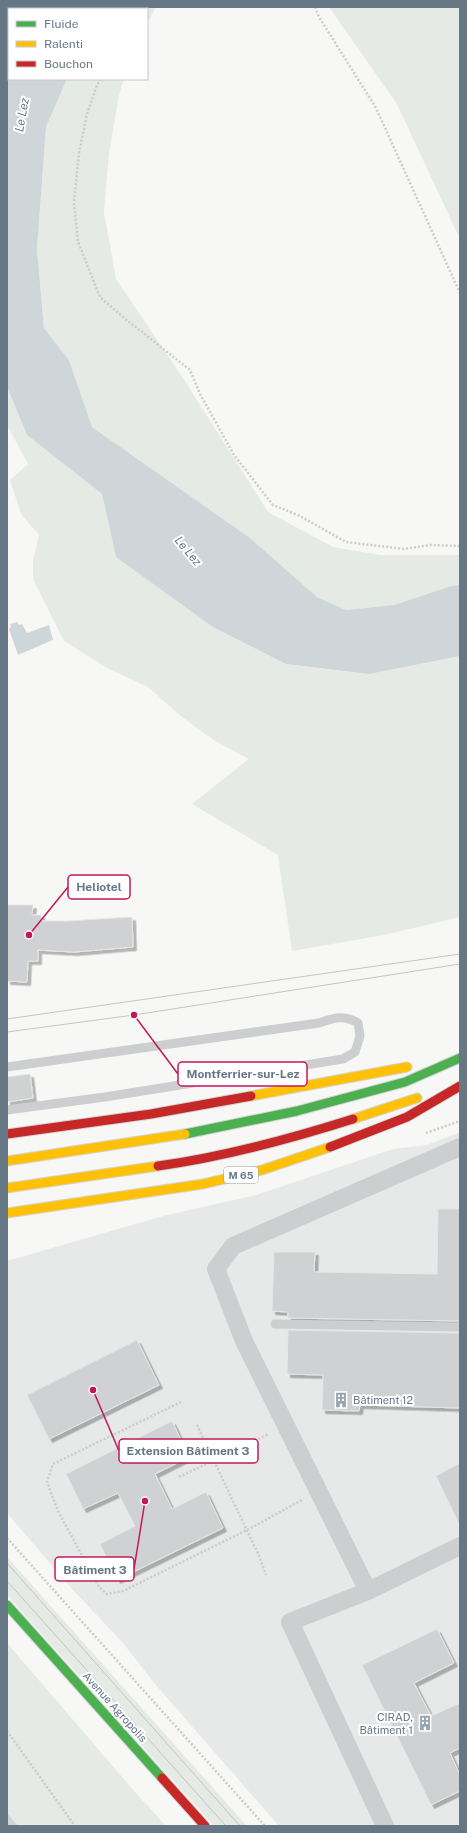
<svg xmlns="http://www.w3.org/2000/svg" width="467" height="1833" font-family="'Public Sans',sans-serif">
<defs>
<filter id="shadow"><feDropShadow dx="3.5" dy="3.5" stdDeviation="0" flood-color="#0004"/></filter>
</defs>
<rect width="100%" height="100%" fill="#f7f7f6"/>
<path fill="#e7e8e8" d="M460 1132V1826H279L155 1684 123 1643 73 1590 7 1513V1261L163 1216 256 1195 393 1149 427 1145Z"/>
<path fill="#e6eae4" d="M98 7H156L147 24V9H97Z
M329 7H460V239L397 104Z
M67 79H124L119 95 109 154 104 212 116 279 181 375 268 512 333 547 380 555H460V586H451L394 605 346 610 317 597 250 538 92 427 69 360 44 328 37 249 46 127Z
M7 387 27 435 102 494 116 557 286 664 368 674 460 656V917L384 935 292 951 278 855 192 804 249 759 215 741 182 717 148 687 109 669 64 641 33 579V562L39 535 21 514 10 480 28 464 7 425Z
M7 1557 247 1826H214L7 1595Z
M7 1643 135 1792 166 1826H7Z"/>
<path fill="#cfd6d9" d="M9 7H98L97 9H9V79H67L46 127 37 249 44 328 69 360 92 427 250 538 317 597 346 610 394 605 451 586 460 585V656L369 674 286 664 213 627 116 557 102 494 27 435 7 387V13Z
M17 622 19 625 22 624 27 633 49 625 53 640 18 655 9 629 11 627 10 624Z
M7 1813 18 1826H7Z"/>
<path fill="#d0d1d2" stroke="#e6e6e6" filter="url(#shadow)" d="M7 905H33L32 915H41L42 921H68L132 917 133 947 74 952 38 950V961H28L27 982 7 981Z
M30 1074 33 1098 7 1102V1077Z
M438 1209H460V1321L288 1318V1312L272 1311 274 1252H315L314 1272 437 1274Z
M288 1330 460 1333V1408L360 1405 359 1411 322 1410 323 1375 287 1374Z
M137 1340 159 1385 49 1439 27 1395Z
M172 1421 189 1457 155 1474 172 1509 206 1492 223 1528 117 1580 100 1544 135 1526 118 1493 83 1509 66 1474Z
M460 1463V1526L436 1476Z
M437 1629 454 1663 414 1683 431 1716 460 1703V1748L450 1753 460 1775V1791L431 1805 362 1665Z"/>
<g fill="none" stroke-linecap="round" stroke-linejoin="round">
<defs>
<path id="fast" d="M185 1134 297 1111 405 1082 460 1058
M7 1605 162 1778"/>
<path id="slow" d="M251 1096 407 1067
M353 1119 417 1098
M7 1161 185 1134
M7 1188 158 1166
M7 1213 203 1184 262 1170 330 1147"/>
<path id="jam" d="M7 1134 151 1114 251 1096
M330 1147 407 1117 460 1086
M158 1166C223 1157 290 1139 353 1119
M162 1778 205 1826"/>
</defs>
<use href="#fast" stroke="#d3d5d5" stroke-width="11"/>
<use href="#slow" stroke="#d3d5d5" stroke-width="11"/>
<use href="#jam" stroke="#d3d5d5" stroke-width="11"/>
<path stroke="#cbcccc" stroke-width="2.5" stroke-dasharray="2 2" stroke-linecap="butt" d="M315 7 319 17 376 108 460 293
M136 9V7
M101 79 97 85 87 114 79 153 74 203 78 242 100 297 123 317 190 370 200 394 234 455 273 505 300 516 346 542 404 549 430 545 460 546
M426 1133 460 1121
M181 1402 53 1464 47 1482 58 1511 99 1587 107 1594 123 1591 247 1530 302 1500
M197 1425 259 1556 266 1575
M179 1477 269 1434
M7 1538 265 1826
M7 1731 75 1826
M459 1826H460"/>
<path stroke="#cccecf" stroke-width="9" d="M7 1067 319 1023C333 1018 344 1014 358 1023L360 1036 355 1052 343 1059 105 1097 7 1110
M275 1324 460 1327"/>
<path stroke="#cccecf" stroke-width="18" d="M368 1591 244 1341 216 1269 233 1246 460 1147
M385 1826 290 1622 368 1591 460 1546"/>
<use href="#fast" stroke="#4caf50" stroke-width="9"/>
<use href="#slow" stroke="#ffc107" stroke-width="9"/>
<use href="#jam" stroke="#c62828" stroke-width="9"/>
<path stroke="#c3c5c6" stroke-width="1" d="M7 1019 460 954
M7 1032 134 1015 460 964
M7 1563 240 1826
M7 1581 226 1826"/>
</g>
<defs>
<symbol id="building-bare" viewBox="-9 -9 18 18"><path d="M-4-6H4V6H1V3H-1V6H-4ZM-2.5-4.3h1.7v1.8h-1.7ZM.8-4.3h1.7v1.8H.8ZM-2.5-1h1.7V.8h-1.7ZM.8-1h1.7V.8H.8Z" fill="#99a4ad" stroke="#fff" stroke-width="2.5" paint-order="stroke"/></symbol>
</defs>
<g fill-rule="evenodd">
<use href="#building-bare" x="330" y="1389" width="22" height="22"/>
<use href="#building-bare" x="414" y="1712" width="22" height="22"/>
</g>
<g text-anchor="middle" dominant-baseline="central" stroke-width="4" stroke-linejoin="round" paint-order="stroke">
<rect fill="#fff" stroke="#94a0aa" stroke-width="1" x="224" y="1167" width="34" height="16" rx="3"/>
<g font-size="10" font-weight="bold" fill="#667786">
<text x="241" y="1175">M 65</text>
</g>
<g font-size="11" fill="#667786" stroke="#fff" text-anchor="start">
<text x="353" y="1400">Bâtiment 12</text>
<text x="413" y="1717" text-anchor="end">CIRAD,<tspan x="413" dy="13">Bâtiment 1</tspan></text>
</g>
<g font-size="11" fill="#667786" stroke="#fff">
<text transform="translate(115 1707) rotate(48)">Avenue Agropolis</text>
</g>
<g font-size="12" font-style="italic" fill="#627882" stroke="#fff">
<text transform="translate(22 115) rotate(-80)">Le Lez</text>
<text transform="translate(188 551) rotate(50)">Le Lez</text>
</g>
</g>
<path fill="none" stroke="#c2185b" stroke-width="1.5" d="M29 935L68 887M134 1015L178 1074M93 1390L119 1451M145 1501L134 1569"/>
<g fill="#c2185b" stroke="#fff" stroke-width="1.5">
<circle cx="29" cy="935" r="4"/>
<circle cx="134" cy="1015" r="4"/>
<circle cx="93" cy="1390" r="4"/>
<circle cx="145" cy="1501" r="4"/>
</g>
<g fill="#fff" stroke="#c2185b" stroke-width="1.5">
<rect x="68" y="875" width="62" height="24" rx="4"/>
<rect x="178" y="1062" width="129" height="24" rx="4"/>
<rect x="119" y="1439" width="139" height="24" rx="4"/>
<rect x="55" y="1557" width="79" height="24" rx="4"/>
</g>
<g font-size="12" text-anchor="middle" font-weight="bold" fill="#667786">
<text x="99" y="891">Heliotel</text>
<text x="243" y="1078">Montferrier-sur-Lez</text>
<text x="188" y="1455">Extension Bâtiment 3</text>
<text x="95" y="1574">Bâtiment 3</text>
</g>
<rect width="467" height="1833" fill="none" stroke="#667786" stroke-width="16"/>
<rect x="8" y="8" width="140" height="72" fill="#ffffff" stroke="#c2c9cf"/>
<rect x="16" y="21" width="20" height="6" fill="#4caf50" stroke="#c2c9cf"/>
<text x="44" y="28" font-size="12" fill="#667786">Fluide</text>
<rect x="16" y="41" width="20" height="6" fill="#ffc107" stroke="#c2c9cf"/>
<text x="44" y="48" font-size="12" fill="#667786">Ralenti</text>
<rect x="16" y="61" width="20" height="6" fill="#c62828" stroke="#c2c9cf"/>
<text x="44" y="68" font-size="12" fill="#667786">Bouchon</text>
</svg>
